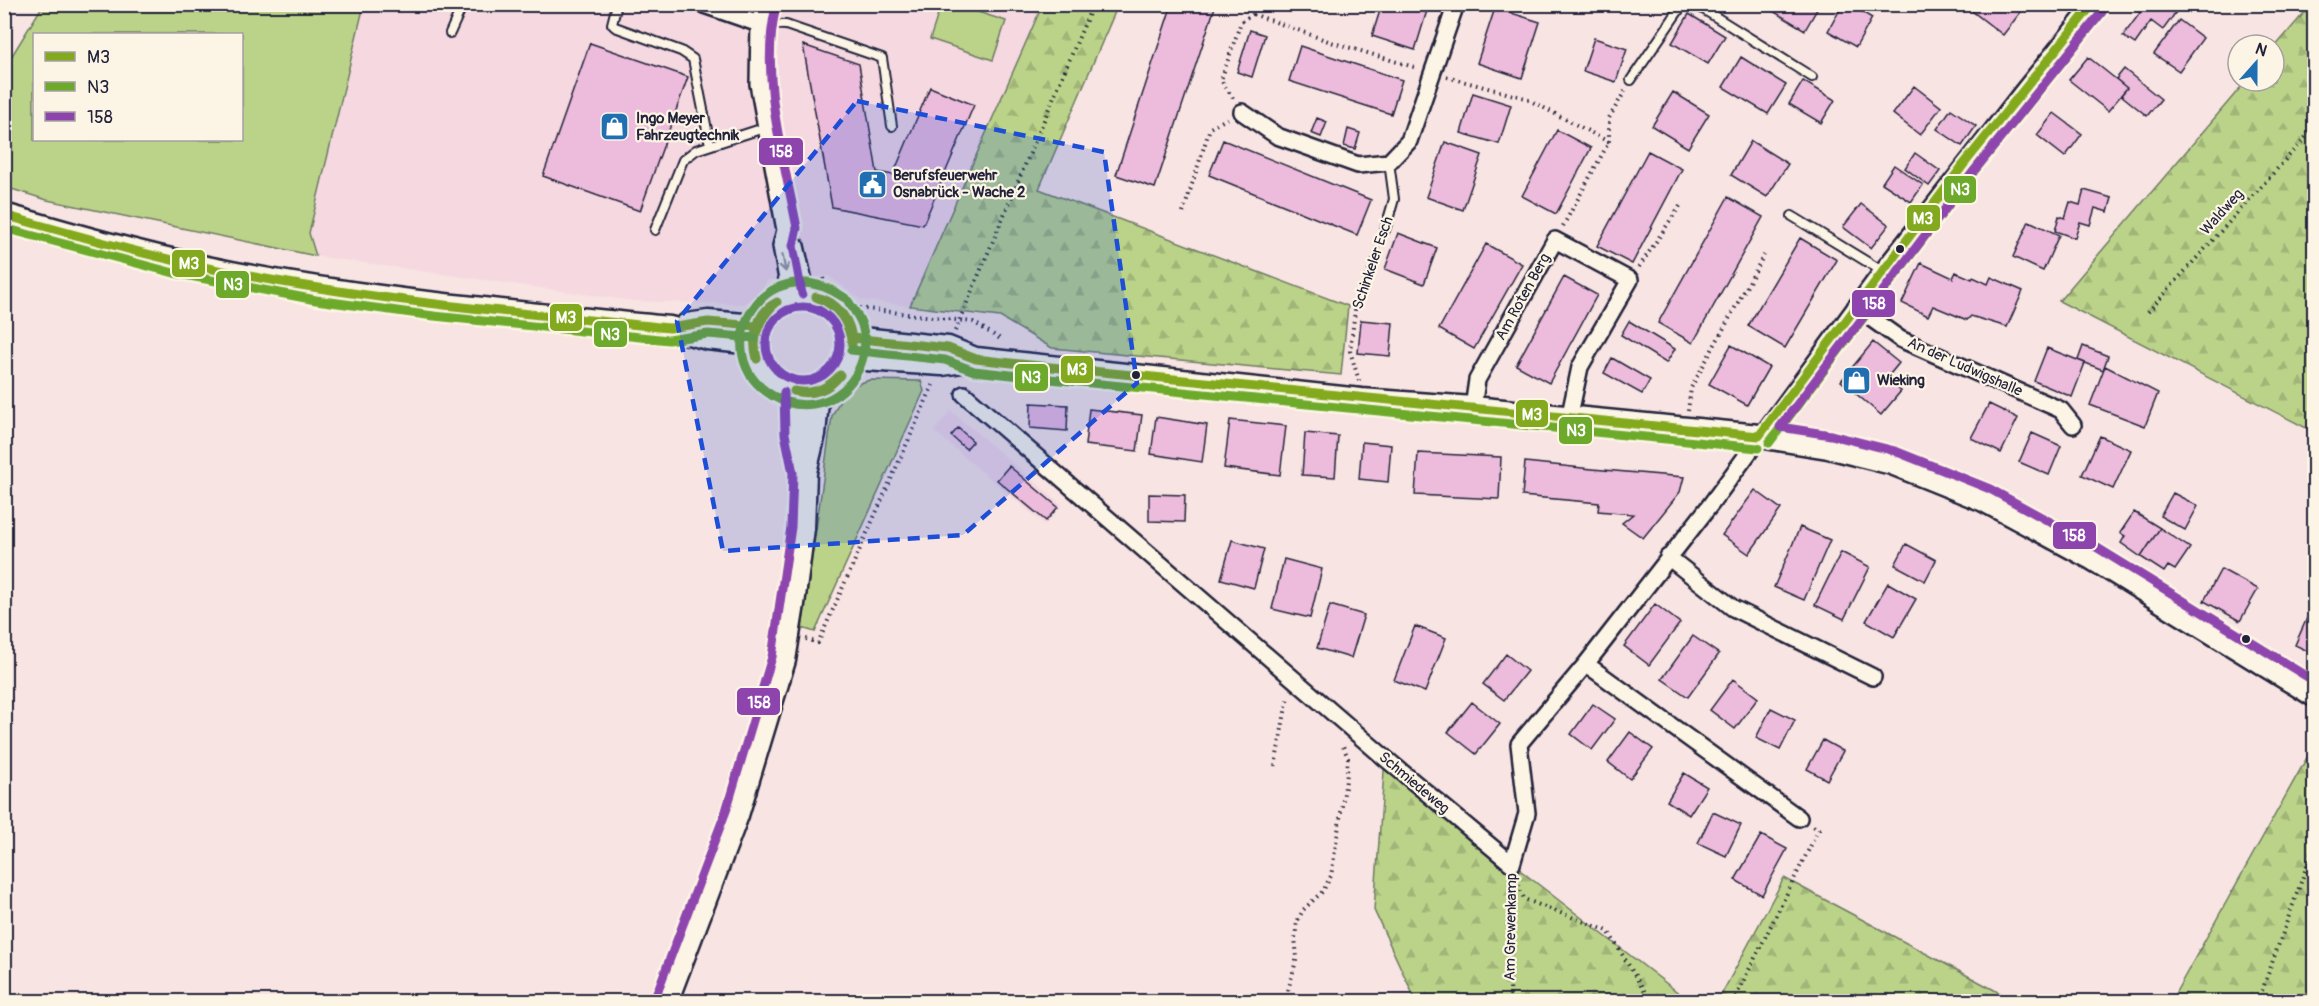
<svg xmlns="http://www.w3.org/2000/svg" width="2319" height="1006" font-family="Pangolin,sans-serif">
<defs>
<pattern id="forest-firs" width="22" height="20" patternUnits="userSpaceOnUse" patternTransform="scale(1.5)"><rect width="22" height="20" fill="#bbd389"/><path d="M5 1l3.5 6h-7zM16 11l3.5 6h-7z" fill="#a0b577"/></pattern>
</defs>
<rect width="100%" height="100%" fill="#f8e4e2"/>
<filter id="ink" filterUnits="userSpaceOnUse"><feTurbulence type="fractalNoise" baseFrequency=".0167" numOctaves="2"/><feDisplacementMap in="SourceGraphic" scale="12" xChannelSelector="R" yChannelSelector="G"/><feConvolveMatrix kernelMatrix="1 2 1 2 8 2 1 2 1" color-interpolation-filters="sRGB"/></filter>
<g filter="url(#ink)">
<path fill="#f5d8e0" d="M1031 4 1042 8 910 306 862 300 829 276 767 280 759 296 743 304 634 301 316 256 309 233 364 5Z
M951 411 1062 505 1045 525 934 431Z"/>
<path fill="#bbd389" stroke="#6e7a62" stroke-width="1.5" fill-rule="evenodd" d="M43 5H364L309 233 316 256 47 200 5 187V67ZM34 34H242V140H34Z
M941 5H956L1006 21 993 60 930 39Z
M870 380 921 381 924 391 815 632 802 628 832 416C842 395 846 386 870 380Z"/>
<path fill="url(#forest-firs)" stroke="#6e7a62" stroke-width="1.5" d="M1031 4 1118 5 1039 189 1348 306 1341 375 1052 348 1000 317 910 306 1041 8Z
M2311 5H2314V432L2059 301 2246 81H2274V48Z
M2314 745V1001H2171Z
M1385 758 1512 864 1689 1001H1416L1374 910Z
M1784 878 2015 1001H1718Z"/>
<path fill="#edbbdb" stroke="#22223b" stroke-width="1.5" d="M1172 4H1207L1215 7 1155 188 1116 175Z
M1382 4H1429L1415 50 1372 36Z
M1768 4H1820L1805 30 1766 7Z
M1843 4H1849L1872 18 1856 47 1828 31Z
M1977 4H2027L2003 35 1972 11Z
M2131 4H2174L2179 8 2163 30 2151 21 2135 44 2123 36 2140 13 2130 6Z
M1495 8 1540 22 1522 78 1477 63Z
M1689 14 1725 36 1708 64 1672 43Z
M2179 20 2203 38 2179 71 2154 54Z
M1250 30 1265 35 1252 77 1237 72Z
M1594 38 1627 49 1616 82 1583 71Z
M590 43 688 77 640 211 543 176Z
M803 45 859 64 877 172 893 175 930 87 974 105 923 225 832 207Z
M1300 46 1402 80 1391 114 1289 81Z
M1741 57 1786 85 1768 114 1723 87Z
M2088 57 2127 88 2108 111 2069 80Z
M2124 69 2161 99 2147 116 2121 95 2127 88 2116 79Z
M1803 81 1835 100 1821 123 1789 104Z
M1914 86 1941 107 1920 135 1893 114Z
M1673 92 1709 114 1688 148 1652 126Z
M1473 93 1511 105 1499 144 1461 133Z
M1951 109 1976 126 1962 146 1937 129Z
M2054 113 2082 134 2065 157 2037 135Z
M1317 118 1327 122 1321 137 1311 133Z
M1348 129 1360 133 1355 149 1344 146Z
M1557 130 1591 148 1556 214 1522 196Z
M1223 140 1371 200 1357 235 1209 175Z
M1751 141 1788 164 1767 197 1731 175Z
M1445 142 1482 155 1463 210 1426 197Z
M1648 151 1682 169 1632 264 1597 246Z
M1915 153 1940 171 1929 186 1905 168Z
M1894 165 1923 185 1911 202 1882 183Z
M2084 190 2112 198 2108 212 2095 208 2090 225 2080 222 2075 238 2055 231 2059 216 2065 218 2070 202 2080 205Z
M1728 197 1763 217 1693 343 1658 323Z
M1861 204 1889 225 1871 248 1843 227Z
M2029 221 2059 235 2043 271 2013 257Z
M1398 233 1437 248 1424 284 1385 269Z
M1800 238 1837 260 1785 348 1748 326Z
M1486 244 1522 264 1474 349 1439 329Z
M1921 263 1953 278 1956 272 1972 279 1973 277 1988 284 1991 277 2023 291 2007 327 1971 316 1967 320 1933 306 1928 316 1902 303Z
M1564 277 1597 295 1549 383 1516 365Z
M1361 320 1393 323 1390 356 1358 353Z
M1629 321 1675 349 1666 363 1621 335Z
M1873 342 1899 363 1886 379 1901 391 1881 415 1841 381Z
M1731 345 1769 367 1747 405 1709 384Z
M2083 346 2108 356 2103 370 2078 360Z
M2047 348 2085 363 2072 397 2034 381Z
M1612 358 1650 380 1642 394 1604 373Z
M2105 366 2158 393 2145 426 2090 405Z
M1031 403 1068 405 1067 431 1030 428Z
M1989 404 2018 418 2001 453 1971 438Z
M1089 409 1142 415 1137 451 1085 445Z
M1156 417 1207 425 1202 462 1151 454Z
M1230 420 1286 426 1280 475 1224 468Z
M958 428 973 441 966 449 951 436Z
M1305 433 1338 436 1335 477 1302 475Z
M2032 433 2061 446 2049 475 2019 462Z
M2100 436 2131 450 2113 489 2082 475Z
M1362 442 1391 445 1388 482 1359 479Z
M1418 453 1501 457 1499 499 1415 495Z
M1525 462 1592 469 1684 477 1680 492 1643 538 1622 523 1633 514 1598 511 1599 503 1522 496Z
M1009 466 1058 507 1046 521 997 480Z
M1755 490 1781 509 1749 554 1722 535Z
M2173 493 2198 506 2185 530 2160 516Z
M1149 494 1185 495 1184 522 1149 521Z
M2134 512 2160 528 2141 557 2121 543 2125 536 2120 533Z
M1800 527 1830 540 1804 600 1774 587Z
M2160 528 2190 548 2175 570 2168 566 2164 572 2141 557Z
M1232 540 1264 549 1254 588 1221 579Z
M1906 544 1936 560 1925 581 1895 565Z
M1841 552 1870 567 1844 619 1815 605Z
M1284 559 1322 569 1310 618 1272 609Z
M2221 569 2258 589 2240 621 2204 601Z
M1888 583 1916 599 1894 637 1866 621Z
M1655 604 1680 623 1649 665 1624 646Z
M1330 605 1364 615 1351 658 1317 648Z
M2307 618 2314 622V654L2295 645Z
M1415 626 1446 638 1425 692 1394 680Z
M1693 636 1719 654 1688 697 1662 679Z
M1506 654 1527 671 1504 700 1483 684Z
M1733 679 1758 698 1735 729 1710 710Z
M1472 702 1500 724 1476 754 1448 732Z
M1593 704 1615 719 1592 750 1571 734Z
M1771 708 1795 720 1780 750 1756 738Z
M1630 732 1653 749 1630 779 1608 762Z
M1823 740 1843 751 1827 780 1807 769Z
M1684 773 1707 787 1689 815 1667 801Z
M1713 812 1741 825 1726 856 1698 843Z
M1761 835 1787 849 1762 895 1735 880Z"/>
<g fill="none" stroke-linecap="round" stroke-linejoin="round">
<defs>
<path id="lane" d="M617 4 612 24 615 27 681 51 693 59 710 145
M1695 4 1812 77
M759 24 786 25 882 58 892 126
M450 33 463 4
M1631 80 1683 4
M1792 216 1882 271
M655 230 683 160 696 150 767 127
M1385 230 1394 199 1389 162"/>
<path id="street" d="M701 4 759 24
M764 4 759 24 758 84 785 230 781 246 790 296
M1242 112 1277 136 1358 165 1389 162 1409 141 1456 4
M785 230 796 246 807 294
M1855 307 1900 339 2061 410 2073 425
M964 394 1385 758 1512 864 1527 813 1519 744 1586 664 1711 504 1882 271 2021 93 2093 4
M1473 408 1477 380 1555 240 1630 280 1580 367 1569 419
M1668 557 1733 608 1873 677
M1586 664 1799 818"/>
<path id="secondary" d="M4 215C70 234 136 253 202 267 356 300 514 312 670 328L707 338 753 343
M754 344a49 49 0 1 1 98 0a49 49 0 1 1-98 0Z
M687 325 708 322 756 326
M852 338 948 348 975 359
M850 358 942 364 976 359 1361 400 1473 408 1759 436 1828 447 1892 463 1984 500 2090 557 2314 695
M796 392 797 433 804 465
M666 1002 737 815 784 660 793 604 803 528 805 472 814 434 818 391"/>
</defs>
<use href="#lane" stroke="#22223b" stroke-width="12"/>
<use href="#street" stroke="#22223b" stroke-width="20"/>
<use href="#secondary" stroke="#22223b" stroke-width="27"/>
<path stroke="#22223b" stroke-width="4" stroke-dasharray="1.5 4.5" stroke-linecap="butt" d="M1253 14 1331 42 1417 68
M1447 77 1525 98 1609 142
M1233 98 1221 80 1241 22 1253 14 1256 4
M1183 213 1210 128 1228 118
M1563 226 1609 142V118L1625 91
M1639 267 1680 206
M823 278 824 282 859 308 973 322 1002 340
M2148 312 2314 128
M955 331 1093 4
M1359 381 1350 351 1356 303 1380 242
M1688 411 1691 388 1764 255
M806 639 818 643 933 385
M1275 766 1288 696
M1517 879 1524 899 1608 931 1651 1002
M1285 1002 1297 957 1295 938 1297 922 1303 910 1323 891 1331 876 1347 774 1348 758 1343 746
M1510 1002 1512 880
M1733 1002 1819 829 1813 826
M2258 1002 2314 846"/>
<use href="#lane" stroke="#fcf5e5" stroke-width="8"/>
<use href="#street" stroke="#fcf5e5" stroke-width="15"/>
<use href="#secondary" stroke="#fcf5e5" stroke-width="22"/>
<defs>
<path id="bus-1" d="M4 215C89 239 173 263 260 278 395 303 533 314 670 328L708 322 756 326
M816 297C838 301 853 323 852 345
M816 297C839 306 849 322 852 345
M852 338 948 348 976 359 1030 365 1759 436
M757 359C751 338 756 312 777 302
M757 359C751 336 760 317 777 302
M794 391C812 395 828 388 840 375
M794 391C812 396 829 390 840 375
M1759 436 1964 164 2093 4"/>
<path id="bus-2" d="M4 228 174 273 316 300 434 316 669 340 708 334 755 338
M845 298C763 242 702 355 773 396 785 403 799 406 813 404 849 399 873 360 862 325 859 316 853 309 848 301
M851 350 945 360 974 371 1029 377 1758 448
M1769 443 1974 171 2102 12"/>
<path id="bus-3" d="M776 7C759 75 784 159 797 228L793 246 802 294
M2102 12 1974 171 1780 427 1831 435 1895 451 1990 489 2096 547 2314 681
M766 344a37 37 0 1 1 74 0a37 37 0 1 1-74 0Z
M655 998 726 811 772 657 791 527 793 473 785 434 784 392"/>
</defs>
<use href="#bus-1" stroke="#fcf5e5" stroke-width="14"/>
<use href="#bus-2" stroke="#fcf5e5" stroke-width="14"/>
<use href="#bus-3" stroke="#fcf5e5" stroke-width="14"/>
<use href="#bus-1" stroke="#83a91e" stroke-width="9"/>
<use href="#bus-2" stroke="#6daa2c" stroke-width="9"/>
<use href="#bus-3" stroke="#8e44ad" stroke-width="9"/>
</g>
<defs><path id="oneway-shaft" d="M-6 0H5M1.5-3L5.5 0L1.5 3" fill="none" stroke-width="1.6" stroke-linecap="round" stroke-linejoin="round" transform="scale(1.5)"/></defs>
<use stroke="#9a9698" href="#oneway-shaft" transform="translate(784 263) rotate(80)"/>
</g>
<path fill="#1d4ed8" fill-opacity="0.2" stroke="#1d4ed8" stroke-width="4.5" stroke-dasharray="12 8" stroke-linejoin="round" d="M857 101 1104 152 1137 383 963 535 723 551 677 321Z"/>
<defs>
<symbol id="shop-square" viewBox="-11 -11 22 22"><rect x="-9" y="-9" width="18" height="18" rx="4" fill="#1f6fb2" stroke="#fcf5e5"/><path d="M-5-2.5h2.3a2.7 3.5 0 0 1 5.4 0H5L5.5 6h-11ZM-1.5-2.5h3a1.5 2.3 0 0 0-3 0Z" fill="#fff"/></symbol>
<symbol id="civic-square" viewBox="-11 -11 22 22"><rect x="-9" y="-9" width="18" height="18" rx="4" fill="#1f6fb2" stroke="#fcf5e5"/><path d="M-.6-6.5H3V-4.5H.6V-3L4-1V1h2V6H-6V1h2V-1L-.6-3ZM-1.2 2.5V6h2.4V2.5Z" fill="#fff"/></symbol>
</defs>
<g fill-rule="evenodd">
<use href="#shop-square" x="598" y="110" width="33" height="33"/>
<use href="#civic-square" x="856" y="168" width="33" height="33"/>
<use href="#shop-square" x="1840" y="364" width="33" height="33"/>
</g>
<g fill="#22223b" stroke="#fcf5e5" stroke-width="2">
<circle cx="1900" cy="249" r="5"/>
<circle cx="1136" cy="375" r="5"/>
<circle cx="2246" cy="639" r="5"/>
</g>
<g text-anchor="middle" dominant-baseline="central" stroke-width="4.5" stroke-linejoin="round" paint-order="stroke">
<g font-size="15" font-weight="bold" fill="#22223b" stroke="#fcf5e5" text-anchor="start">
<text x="636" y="118">Ingo Meyer<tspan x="636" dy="17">Fahrzeugtechnik</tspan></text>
<text x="893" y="175">Berufsfeuerwehr<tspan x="893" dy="17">Osnabrück - Wache 2</tspan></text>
<text x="1877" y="380">Wieking</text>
</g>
<g font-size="15" fill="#22223b" stroke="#fcf5e5">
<text transform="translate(2222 212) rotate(-48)">Waldweg</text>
<text transform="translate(1373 263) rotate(-71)">Schinkeler Esch</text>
<text transform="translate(1523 297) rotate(-61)">Am Roten Berg</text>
<text transform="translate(1965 367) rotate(24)">An der Ludwigshalle</text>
<text transform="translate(1414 783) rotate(40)">Schmiedeweg</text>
<text transform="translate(1511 927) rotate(-89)">Am Grewenkamp</text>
</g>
</g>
<g stroke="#fcf5e5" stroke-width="2">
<rect x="758" y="137" width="46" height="29" rx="6" fill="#8e44ad"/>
<rect x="1943" y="175" width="34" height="29" rx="6" fill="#6daa2c"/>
<rect x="1906" y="204" width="35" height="28" rx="6" fill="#83a91e"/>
<rect x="171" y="249" width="35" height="29" rx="6" fill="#83a91e"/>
<rect x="215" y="270" width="35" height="29" rx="6" fill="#6daa2c"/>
<rect x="1851" y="289" width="45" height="29" rx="6" fill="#8e44ad"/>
<rect x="549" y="303" width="34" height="29" rx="6" fill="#83a91e"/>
<rect x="593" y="320" width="35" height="28" rx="6" fill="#6daa2c"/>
<rect x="1060" y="355" width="34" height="29" rx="6" fill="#83a91e"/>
<rect x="1014" y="363" width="35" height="29" rx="6" fill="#6daa2c"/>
<rect x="1515" y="399" width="34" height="29" rx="6" fill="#83a91e"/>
<rect x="1558" y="416" width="35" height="29" rx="6" fill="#6daa2c"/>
<rect x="2052" y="521" width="45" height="29" rx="6" fill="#8e44ad"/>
<rect x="736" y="687" width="45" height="29" rx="6" fill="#8e44ad"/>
</g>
<g font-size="16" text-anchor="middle" font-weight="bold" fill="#fff">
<text x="781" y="157">158</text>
<text x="1960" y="195">N3</text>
<text x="1923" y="224">M3</text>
<text x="189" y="269">M3</text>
<text x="233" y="290">N3</text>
<text x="1874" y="309">158</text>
<text x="566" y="323">M3</text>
<text x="610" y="340">N3</text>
<text x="1077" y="375">M3</text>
<text x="1031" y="383">N3</text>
<text x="1532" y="420">M3</text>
<text x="1576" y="436">N3</text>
<text x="2074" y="541">158</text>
<text x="759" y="708">158</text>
</g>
<rect width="2319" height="1006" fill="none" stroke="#fcf5e5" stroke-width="24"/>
<rect x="12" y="12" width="2295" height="982" fill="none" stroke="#22223b" stroke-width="2" filter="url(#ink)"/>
<rect x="33" y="33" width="210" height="108" fill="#fcf5e5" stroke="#a5a1a1" stroke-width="1.5"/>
<rect x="45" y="52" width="30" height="9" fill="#83a91e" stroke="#a5a1a1" stroke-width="1.5"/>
<text x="87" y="63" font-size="18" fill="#22223b">M3</text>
<rect x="45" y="82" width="30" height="9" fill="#6daa2c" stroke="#a5a1a1" stroke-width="1.5"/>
<text x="87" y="93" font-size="18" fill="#22223b">N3</text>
<rect x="45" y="112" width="30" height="9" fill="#8e44ad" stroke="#a5a1a1" stroke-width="1.5"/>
<text x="87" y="123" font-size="18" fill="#22223b">158</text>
<g transform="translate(2256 63) rotate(21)"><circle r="28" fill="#fcf5e5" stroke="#a5a1a1" stroke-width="1.5"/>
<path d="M0-4.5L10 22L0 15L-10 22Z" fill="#1f6fb2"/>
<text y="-9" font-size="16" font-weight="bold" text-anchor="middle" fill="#22223b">N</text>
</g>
</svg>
